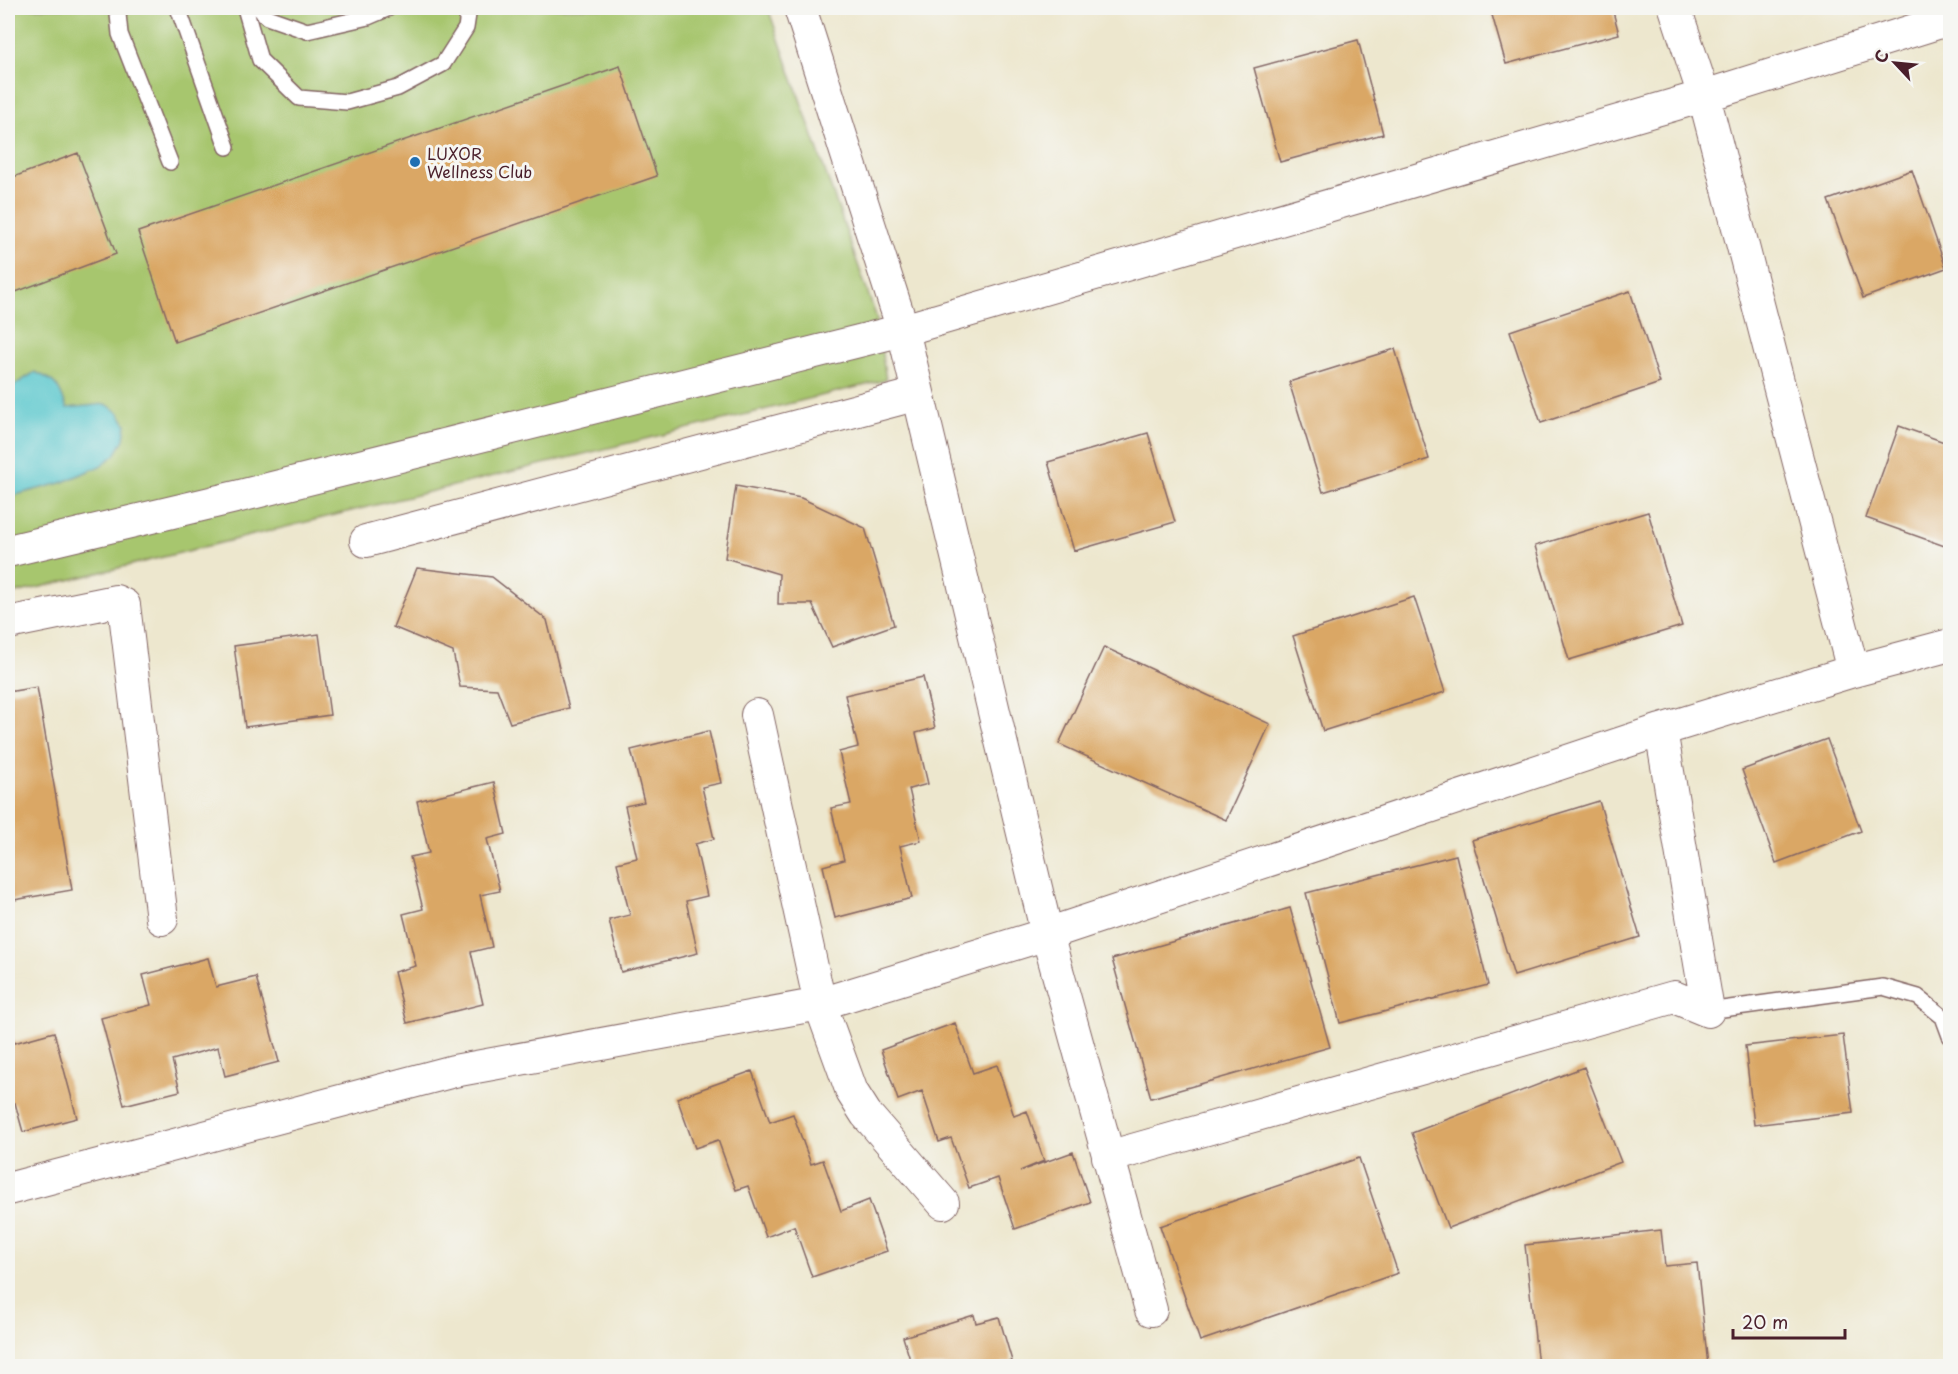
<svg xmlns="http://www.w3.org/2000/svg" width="1958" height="1374" font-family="'Playpen Sans',sans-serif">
<rect width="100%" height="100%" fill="#f6f6f2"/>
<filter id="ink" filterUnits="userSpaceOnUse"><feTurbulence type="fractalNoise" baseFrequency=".0167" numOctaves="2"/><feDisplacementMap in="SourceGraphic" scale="12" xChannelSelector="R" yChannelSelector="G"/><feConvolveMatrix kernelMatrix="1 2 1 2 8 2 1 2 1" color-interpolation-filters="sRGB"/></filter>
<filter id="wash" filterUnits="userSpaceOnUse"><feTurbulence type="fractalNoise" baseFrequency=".008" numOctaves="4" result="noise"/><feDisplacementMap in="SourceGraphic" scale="24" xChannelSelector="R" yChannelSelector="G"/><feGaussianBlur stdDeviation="1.35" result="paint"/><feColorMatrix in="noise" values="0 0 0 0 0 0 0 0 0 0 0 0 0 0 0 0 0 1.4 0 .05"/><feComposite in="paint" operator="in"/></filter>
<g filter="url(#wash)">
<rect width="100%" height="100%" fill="#ede7ce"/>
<path fill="#a7c66e" stroke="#78724c" stroke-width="1.5" d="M8 8H768L876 316 886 380 8 595Z"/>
<path fill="#5bc8ce" stroke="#52747c" stroke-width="1.5" d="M35 372C58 382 58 386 67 408L106 404 119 413 126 424 124 439 115 455 100 466 61 483 8 497V385L13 386Z"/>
<g id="blocks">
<path fill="#daa765" d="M1490 8H1612L1619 34 1506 64Z
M1358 40 1383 134 1280 162 1254 68Z
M620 66 657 176 175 342 138 232Z
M78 153 116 254 8 295V179Z
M1912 170 1946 268 1863 298 1828 200Z
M1630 291 1660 383 1541 423 1510 331Z
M1395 349 1429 459 1323 492 1289 382Z
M1899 426 1950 444V548L1866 518Z
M1148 433 1175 522 1074 551 1048 462Z
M736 486 801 498 865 528 894 625 832 647 812 604H778L779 574 725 558Z
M1648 512 1682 626 1569 660 1535 546Z
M417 568 492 577 547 620 569 708 510 723 497 689 460 687 453 652 393 627Z
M1414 597 1445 692 1323 731 1293 636Z
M319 634 330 715 245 727 234 646Z
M1104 647 1270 724 1226 820 1059 744Z
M923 677 935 728 916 733 928 784 909 789 921 841 900 846 912 898 835 918 823 866 844 860 831 808 851 804 839 752 858 747 845 695Z
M37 687 72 890 8 901V692Z
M709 731 721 783 702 787 714 839 695 844 707 896 686 901 698 953 621 972 609 920 630 915 617 863 637 858 625 806 644 802 631 750Z
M1827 739 1861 831 1776 863 1742 770Z
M494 782 506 834 487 839 500 891 480 895 492 947 471 952 483 1004 407 1023 394 972 416 966 403 914 423 909 410 857 429 853 417 801Z
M1599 801 1640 937 1514 976 1472 840Z
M1456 855 1488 985 1340 1023 1306 893Z
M1290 908 1330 1047 1151 1098 1112 959Z
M208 958 216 987 256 977 279 1062 225 1076 218 1047 172 1060 180 1091 124 1105 101 1018 151 1005 143 975Z
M8 1021 14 1043 54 1032 77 1118 23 1132 15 1103 8 1105Z
M955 1023 973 1073 997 1065 1014 1116 1027 1111 1044 1161 1020 1171 1073 1152 1090 1202 1015 1229 998 1178 969 1188 951 1138 939 1142 922 1091 898 1100 881 1050Z
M1843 1035 1853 1113 1754 1125 1745 1046Z
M1584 1067 1621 1162 1448 1228 1412 1133Z
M752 1071 770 1122 793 1114 811 1164 823 1160 841 1211 869 1200 887 1251 812 1277 794 1226 766 1237 748 1186 736 1190 718 1140 695 1148 677 1098Z
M1359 1158 1398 1273 1200 1341 1160 1226Z
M1661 1230 1665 1266 1697 1263 1708 1366H1538L1525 1245Z
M974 1315 976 1323 999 1317 1012 1361 994 1366H912L903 1337Z"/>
</g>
</g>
<g filter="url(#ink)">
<use href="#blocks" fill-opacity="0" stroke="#836564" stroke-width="1.5"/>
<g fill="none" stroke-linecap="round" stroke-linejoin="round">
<defs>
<path id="service" d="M121 8 118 14 120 34 170 162
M178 8 227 147
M245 8 260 60 299 98 347 102 398 88 443 64 466 28 469 8
M259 8 267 17 307 31 368 17 389 8
M1708 1011 1883 987 1918 997 1943 1017 1950 1036"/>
<path id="minor" d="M800 8 903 330 1047 934 1151 1310
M1675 8 1704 96 1853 671
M366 541 918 394
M8 551 240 496 903 330 1704 96 1950 19
M8 623 116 601 124 605 162 919
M757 715 820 1004 852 1092 866 1114 943 1203
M1108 1157 1674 997 1708 1011 1661 730
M8 1189 454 1071 820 1004 1047 934 1661 730 1853 671 1950 645"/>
</defs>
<use href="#service" stroke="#836564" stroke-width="18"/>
<use href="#minor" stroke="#836564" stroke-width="34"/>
<path stroke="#836564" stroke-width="4" stroke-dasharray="4.5 4.5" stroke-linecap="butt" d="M650 8 652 14"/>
<use href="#service" stroke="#fff" stroke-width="15"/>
<use href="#minor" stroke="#fff" stroke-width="32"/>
</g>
</g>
<circle fill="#1f6fb2" stroke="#f6f6f2" stroke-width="2" cx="415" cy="162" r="6"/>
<g text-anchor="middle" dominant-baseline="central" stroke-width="6" stroke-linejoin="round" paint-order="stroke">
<g font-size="16" fill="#4a1f2b" stroke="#f6f6f2" text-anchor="start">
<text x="427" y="153">LUXOR<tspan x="427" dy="18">Wellness Club</tspan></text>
</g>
</g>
<rect width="1958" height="1374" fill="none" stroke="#f6f6f2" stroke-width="30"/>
<g transform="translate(1895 63) rotate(296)" stroke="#f6f6f2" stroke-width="4.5" paint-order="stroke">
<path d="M0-4.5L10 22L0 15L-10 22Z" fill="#4a1f2b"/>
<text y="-9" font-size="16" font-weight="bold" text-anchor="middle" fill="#4a1f2b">С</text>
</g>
<path d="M1733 1329v9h112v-9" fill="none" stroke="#4a1f2b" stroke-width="3"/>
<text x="1742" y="1329" font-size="18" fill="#4a1f2b" stroke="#f6f6f2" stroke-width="4.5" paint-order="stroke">20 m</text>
</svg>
